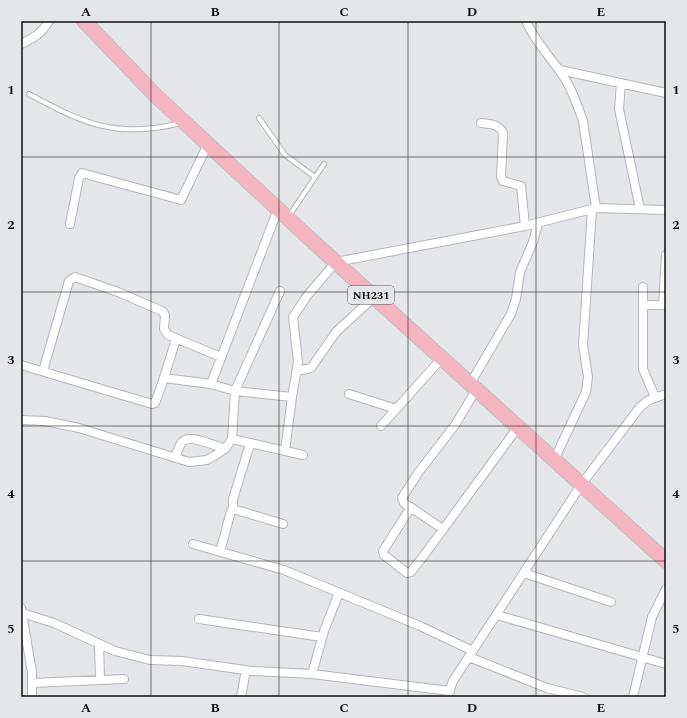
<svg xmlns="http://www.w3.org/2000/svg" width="687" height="718" font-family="Spectral,serif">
<rect width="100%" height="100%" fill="#e5e6e9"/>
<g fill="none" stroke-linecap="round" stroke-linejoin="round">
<defs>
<path id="service" d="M29 94C84 124 117 139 181 123
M259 118 285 155 315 177
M289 216 324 164"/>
<path id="minor" d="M526 21C534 40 547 53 559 70 570 84 577 104 583 121L596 208
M21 44C34 38 42 33 49 21
M560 70 666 93
M621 83 619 109 640 209
M481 123C490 124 499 124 503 133L501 177 503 181 521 186 525 226
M70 224 79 178 82 173 181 200 208 144
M643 287V369L655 397
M644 305H666
M663 305 666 255
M21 365 152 404 155 403 162 384 176 339
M43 371 69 281 75 277 118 292 162 311 165 315 164 329 168 335 221 357
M297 371 311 368 336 332 374 297
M164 378 211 384 235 391 292 397
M211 384 278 209
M470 384 511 314 516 299 520 272 533 242 538 224
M349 394 396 409
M21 420 45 421 79 428 189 462 207 460 214 456 225 449 232 439 235 391 280 291
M381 426 442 358
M232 439 303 455
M285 451 292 397 298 362 293 317 307 296 336 262 525 226 596 208 666 210
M175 457C177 453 179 446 182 442 189 433 215 446 225 449
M554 460 586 392 588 377 583 345 592 210
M411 507 383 551 384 555 407 573 411 572 425 554 518 427
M233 509V499L250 444
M443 529 404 503 402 498 418 473 455 425 476 390
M193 544 284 570 420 626 473 651
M220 552 231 511 233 509 283 524
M524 573 611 602
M21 608 32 672V697
M22 613 54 623 115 651 150 660 182 661 252 671 312 674 450 691
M497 615 666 664
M199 619 322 637
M99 644 100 680
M469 657 547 688 583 697
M312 674 324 631 339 593
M32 683 124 679
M241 697 246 670
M447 697 453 681 581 485 640 407 649 400 666 394
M633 697 652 617 666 589"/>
<path id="trunk" d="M84 21 156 96 309 238 666 561"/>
</defs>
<use href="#service" stroke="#b4b5b8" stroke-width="6"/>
<use href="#minor" stroke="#b4b5b8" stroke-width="10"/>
<use href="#trunk" stroke="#c0c0c1" stroke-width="16"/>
<use href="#service" stroke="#fff" stroke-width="4"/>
<use href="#minor" stroke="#fff" stroke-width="8"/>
<use href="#trunk" stroke="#f4b4c2" stroke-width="14"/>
</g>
<path fill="none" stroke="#0e0e0f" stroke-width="1" stroke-opacity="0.55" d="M151 21V697M279 21V697M408 21V697M536 21V697M21 157H666M21 292H666M21 426H666M21 561H666"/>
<g text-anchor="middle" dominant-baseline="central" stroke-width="3.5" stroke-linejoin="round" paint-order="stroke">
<rect fill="#e5e6e9" stroke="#4e4f50" stroke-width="1" x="348" y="286" width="46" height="18" rx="3"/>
<g font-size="11" font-weight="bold" fill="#0e0e0f">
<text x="371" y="295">NH231</text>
</g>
</g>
<rect width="687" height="718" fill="none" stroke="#e5e6e9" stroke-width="44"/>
<rect x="22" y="22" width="643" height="674" fill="none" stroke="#0e0e0f" stroke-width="1.5"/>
<g font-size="13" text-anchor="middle" font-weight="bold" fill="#0e0e0f">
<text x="86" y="16">A</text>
<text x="215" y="16">B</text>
<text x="344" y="16">C</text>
<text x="472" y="16">D</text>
<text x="601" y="16">E</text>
<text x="11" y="94">1</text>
<text x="676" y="94">1</text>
<text x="11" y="229">2</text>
<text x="676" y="229">2</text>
<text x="11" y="364">3</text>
<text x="676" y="364">3</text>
<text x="11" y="498">4</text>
<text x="676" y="498">4</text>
<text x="11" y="633">5</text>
<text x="676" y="633">5</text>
<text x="86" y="712">A</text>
<text x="215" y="712">B</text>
<text x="344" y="712">C</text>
<text x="472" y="712">D</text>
<text x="601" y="712">E</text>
</g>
</svg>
